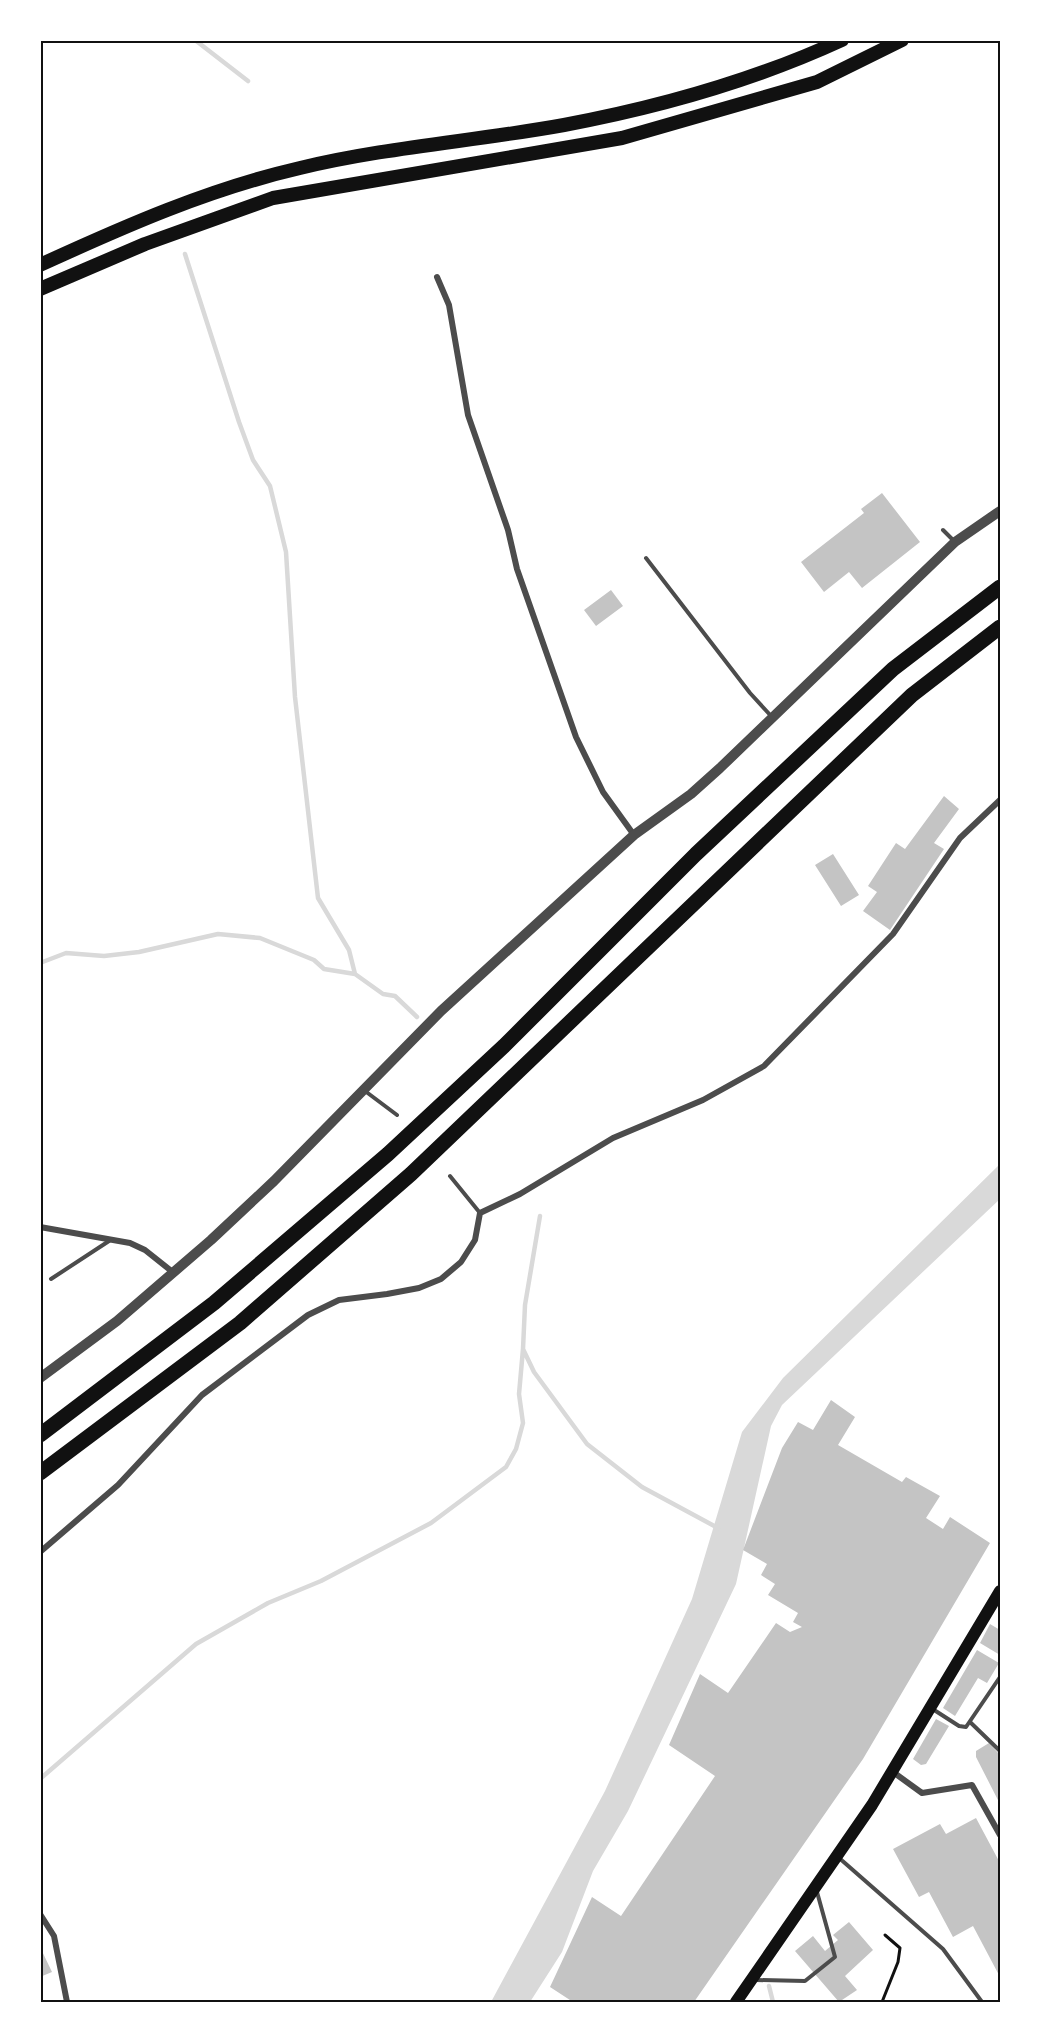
<svg xmlns="http://www.w3.org/2000/svg" width="1041" height="2043" font-family="'Libre Baskerville',serif">
<rect width="100%" height="100%" fill="#fff"/>
<path fill="#d9d9d9" d="M1000 1164V1199L782 1405 771 1426 736 1584 628 1811 593 1871 562 1952 530 2002H491L605 1791 692 1599 742 1432 783 1378Z"/>
<g fill="none" stroke-linecap="round" stroke-linejoin="round">
<path stroke="#d9d9d9" stroke-width="4.5" d="M195 40 248 81
M185 254 239 422 253 460 270 486 286 552 295 697 318 898 349 950 355 974
M40 963 66 953 104 956 139 952 218 934 260 938 314 960 324 969 355 974 383 994 395 996 417 1017
M540 1216 525 1305 523 1349 534 1372 587 1444 642 1487 718 1528
M40 1779 196 1644 268 1603 321 1581 431 1523 506 1467 516 1449 523 1423 519 1394 523 1349
M769 1986 773 2002"/>
</g>
<path fill="#c4c4c4" d="M882 493 920 542 862 588 849 572 824 592 801 562 864 513 861 509Z
M611 590 623 606 596 626 584 610Z
M944 796 959 809 934 843 944 849 890 930 863 911 877 892 868 886 896 843 905 849Z
M833 854 859 895 841 906 815 865Z
M831 1400 855 1417 838 1445 902 1482 906 1477 940 1496 926 1518 943 1529 950 1517 990 1543 863 1759 694 2002H573L550 1987 592 1897 621 1916 715 1776 669 1745 700 1674 728 1693 776 1623 790 1632 802 1627 793 1622 798 1613 768 1595 775 1584 761 1575 767 1564 743 1550 782 1448 798 1422 813 1430Z
M990 1624 1000 1630V1655L980 1643Z
M977 1650 999 1663 987 1683 978 1678 955 1716 943 1708Z
M936 1719 949 1726 926 1764 921 1765 913 1759Z
M989 1743 1000 1755V1804L976 1757V1751Z
M976 1818 1000 1863V1977L973 1926 953 1937 929 1892 919 1897 893 1849 940 1824 946 1834Z
M849 1922 873 1950 845 1976 857 1990 839 2002 795 1951 813 1936 825 1951 838 1940 833 1935Z
M40 1947 52 1972 40 1977Z"/>
<g fill="none" stroke-linecap="round" stroke-linejoin="round">
<path stroke="#111" stroke-width="3" d="M882 2002 898 1962 900 1948 885 1935"/>
<path stroke="#4c4c4c" stroke-width="4" d="M943 530 953 540
M646 558 750 693 772 717
M365 1091 397 1115
M450 1176 480 1213
M51 1279 109 1241
M931 1708 959 1726 966 1727 1000 1677
M970 1722 1000 1751
M838 1857 943 1949 982 2002
M756 1980 805 1981 835 1957 817 1892"/>
<path stroke="#4c4c4c" stroke-width="6" d="M437 277 449 305 468 415 508 530 517 569 576 737 603 792 634 835
M40 1227 130 1243 145 1250 174 1273
M40 1552 118 1485 202 1395 308 1315 339 1300 387 1294 419 1288 441 1279 461 1262 475 1240 480 1213 520 1194 613 1138 703 1100 764 1066 893 934 960 838 1000 800
M893 1772 922 1793 972 1785 1000 1835
M40 1914 54 1936 67 2002"/>
<path stroke="#4c4c4c" stroke-width="10" d="M40 1378 117 1321 211 1240 274 1181 441 1011 634 835 691 794 720 768 955 542 1000 511"/>
<path stroke="#111" stroke-width="12" d="M736 2002 872 1805 1000 1591"/>
<path stroke="#111" stroke-width="14" d="M40 265C125 226 209 189 300 168 387 147 476 141 564 125 660 107 753 81 842 40
M40 289 145 244 273 198 622 138 817 82 902 40"/>
<path stroke="#111" stroke-width="15" d="M40 1435 214 1303 388 1154 504 1046 696 854 893 669 1000 587
M40 1473 240 1323 411 1174 912 695 1000 627"/>
</g>
<rect width="1041" height="2043" fill="none" stroke="#ffffff" stroke-width="84"/>
<rect x="42" y="42" width="957" height="1959" fill="none" stroke="#111" stroke-width="2"/>
</svg>
